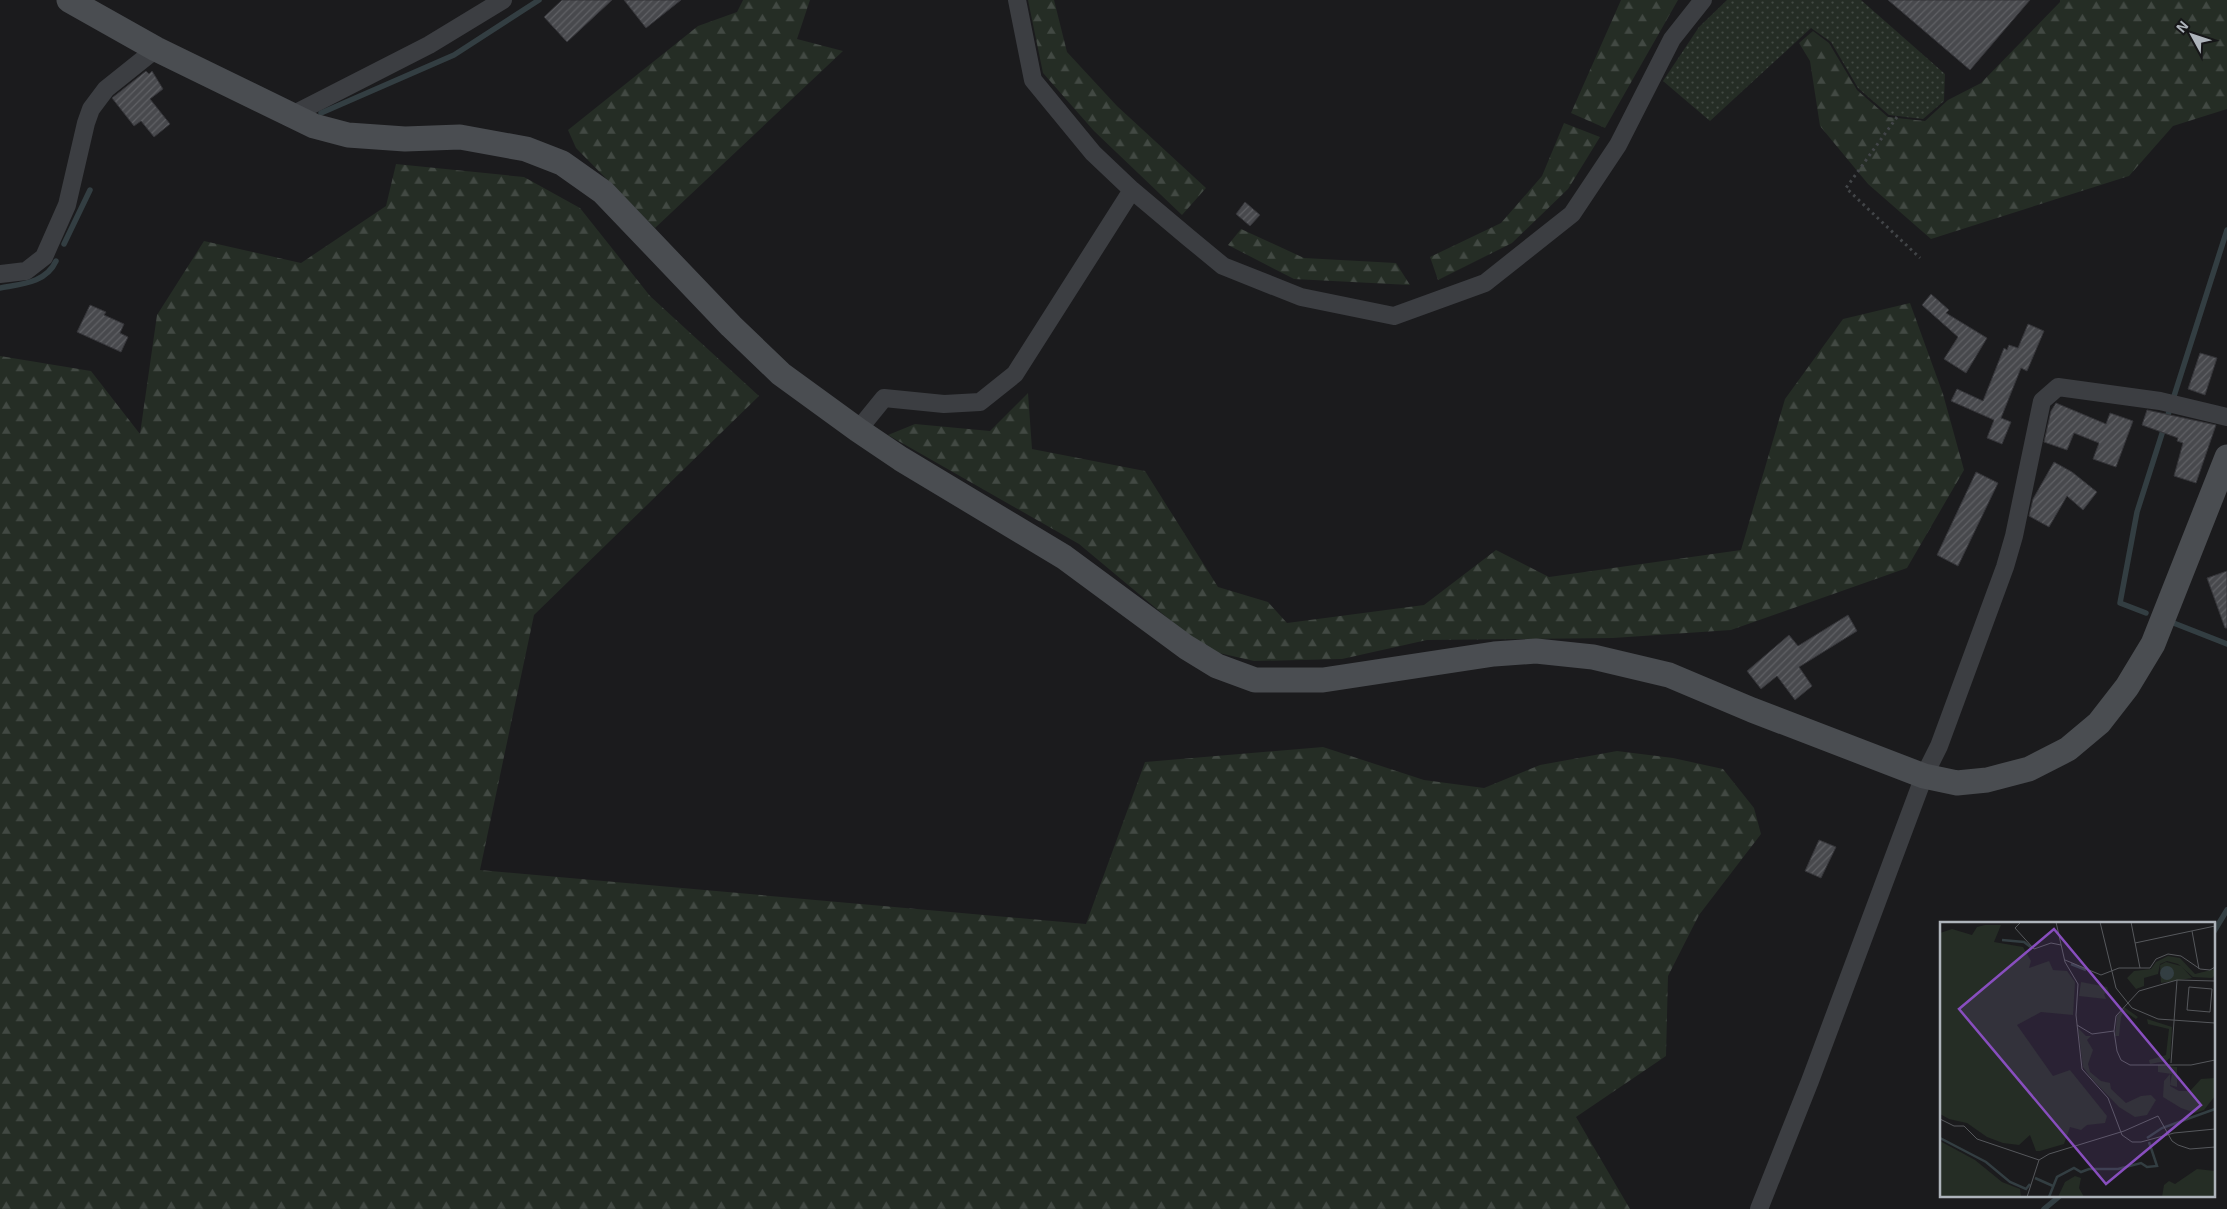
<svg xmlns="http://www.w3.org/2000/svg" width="2227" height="1209" font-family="'Exo 2',sans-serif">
<defs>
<pattern id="forest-firs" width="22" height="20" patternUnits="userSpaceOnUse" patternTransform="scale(1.25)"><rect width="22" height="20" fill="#252d25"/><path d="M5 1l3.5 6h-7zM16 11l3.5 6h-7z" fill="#424943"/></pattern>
<pattern id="park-dots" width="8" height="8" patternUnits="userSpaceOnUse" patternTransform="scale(1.25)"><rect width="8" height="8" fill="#252d25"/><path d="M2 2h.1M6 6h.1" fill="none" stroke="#424943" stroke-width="1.8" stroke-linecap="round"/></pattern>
<pattern id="building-hatch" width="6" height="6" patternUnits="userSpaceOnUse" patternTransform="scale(1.25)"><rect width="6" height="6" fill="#48494d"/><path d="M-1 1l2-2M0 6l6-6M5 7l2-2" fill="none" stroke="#606165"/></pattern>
</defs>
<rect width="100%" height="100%" fill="#1b1b1d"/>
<path fill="url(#forest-firs)" d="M743 0H810L797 39 843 51 655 228 576 148 568 130 698 26 737 12Z
M1028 0H1054L1067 52 1117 106 1206 188 1182 215 1094 131 1043 73Z
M1621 0H1678L1605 128 1571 113Z
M2060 0H2227V109L2173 126 2129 176 1931 239 1868 184 1820 126 1810 61 1799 43 1813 31 1829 43 1857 90 1888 117 1925 121 1948 100 1981 83 2060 2Z
M1564 123 1600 137 1568 189 1512 243 1438 280 1430 257 1501 223 1542 176Z
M396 164 524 177 580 208 650 296 759 396 534 615 480 870 1086 924 1145 762 1323 747 1424 780 1484 788 1540 765 1617 751 1673 758 1723 769 1754 808 1761 834 1699 915 1668 976 1666 1056 1576 1117 1630 1209H0V356L91 371 140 434 157 315 204 241 301 263 386 206Z
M1241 229 1304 258 1396 263 1410 285 1294 279 1228 245Z
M1910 303 1943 394 1964 470 1907 568 1731 630 1613 638 1427 640 1342 659 1254 661 1206 650 1079 544 888 435 915 424 990 431 1028 393 1032 449 1145 471 1218 587 1268 602 1287 623 1424 605 1496 550 1549 577 1741 550 1785 399 1843 319Z"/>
<path fill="url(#park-dots)" d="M1727 0H1861L1945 74 1944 101 1923 119 1889 115 1858 88 1831 42 1811 28 1710 121 1663 81 1699 27Z"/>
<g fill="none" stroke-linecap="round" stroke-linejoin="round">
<path stroke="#333e42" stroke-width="5.5" d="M321 113 454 55 539 0
M64 244 90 190
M0 288C21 284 46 283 56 261
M2146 613 2120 603 2137 512 2227 230
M2171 622 2227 644
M2213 933 2227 910
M2044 1209 2061 1195"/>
</g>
<path fill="url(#building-hatch)" stroke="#353539" d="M562 0H612L567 42 544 17Z
M624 0H681L646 28Z
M1888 0H2030L1970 70Z
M146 71 149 74 152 71 163 89 150 99 170 124 154 137 141 121 134 126 112 98Z
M1245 202 1260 215 1250 226 1236 214Z
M1931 294 1949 310 1946 313 1987 338 1966 373 1944 359 1958 337 1922 305Z
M90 305 106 312 104 315 124 324 120 333 128 337 121 352 77 332Z
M2028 324 2044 331 2027 371 2021 368 2001 418 2011 422 2002 444 1987 438 1994 420 1951 401 1957 389 1983 401 2004 348 2007 350 2009 345 2018 348Z
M2200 353 2217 358 2205 395 2188 389Z
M2056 403 2106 424 2110 413 2133 421 2116 467 2093 459 2099 443 2074 433 2067 450 2044 442 2051 411Z
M2147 410 2216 425 2196 483 2174 476 2183 443 2177 441 2178 438 2142 425Z
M2054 462 2072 472 2097 492 2083 510 2067 496 2049 527 2029 516 2033 499Z
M1976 472 1998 483 1958 566 1937 555Z
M2227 571V628H2225L2207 578Z
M1848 615 1857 631 1799 667 1812 686 1795 700 1777 676 1761 689 1747 671 1789 635 1798 646Z
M1819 840 1836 847 1821 878 1805 871Z"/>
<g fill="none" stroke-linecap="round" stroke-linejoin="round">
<path stroke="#424548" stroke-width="3" stroke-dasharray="2.5 4" stroke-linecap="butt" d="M1897 117 1846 188 1920 258"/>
<path stroke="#3c3e42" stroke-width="18" d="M1017 0 1033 80 1093 153 1132 190 1189 238 1223 266 1301 297 1394 316 1485 283 1572 214 1618 145 1672 39 1703 0
M290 116 429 45 503 0
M0 274 26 271 44 257 67 205 86 123 91 109 106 89 156 49
M858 430 884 398 944 404 980 402 1015 374 1132 190
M1759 1209 1810 1081 1924 776 1939 746 2005 567 2014 536 2042 401 2058 387 2160 401 2227 417"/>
<path stroke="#4a4d51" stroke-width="25" d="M69 0 156 49 314 126 348 135 405 139 460 137 526 149 562 163 603 192 731 326 781 374 858 430 901 459 1064 557 1186 647 1217 666 1255 680H1323L1494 654 1536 651 1593 657 1669 675 1752 710 1924 776 1957 783 1987 780 2029 769 2068 749 2099 723 2127 687 2153 644 2227 457"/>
</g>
<g transform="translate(1940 922)">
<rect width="275" height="275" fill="#1b1b1d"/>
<path d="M45 3H61L54 20 83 25 91 39 89 46 109 39 113 48 127 49 135 60 133 93 101 90 77 103 113 154 130 148 167 194 165 201 147 203 141 208 130 205 124 222 100 229H96L90 213 79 223 63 221 47 215 27 201 9 197 0 192V11L12 7 32 13 37 5ZM228 34 240 36 255 52 275 47V53L272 56 253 55 238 42 227 39 220 42 218 52 204 56V64L196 67 187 56 194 49 211 47 216 40ZM141 60 167 65 169 70 164 72 166 77 139 74ZM184 85 198 95 196 97 184 89 181 95 179 114H175L177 94ZM207 97 232 105 230 136 226 139 210 142 209 138 226 133 229 107 208 102ZM138 106 146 114H151L147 118 153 128 148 142 150 150 161 159 170 161 171 167 186 181 201 174 211 173 216 178 207 193 195 195 179 185 151 156 143 145ZM230 152V164L239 169H250L261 157 275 156V174L264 188 255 191 241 186 223 175 224 159ZM0 219 35 238 62 260 80 267 81 275H0ZM257 247 275 249V275H222L224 263 229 259 235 262ZM135 254 141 256 139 266 144 275H118L125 260Z" fill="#252d25"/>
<path d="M226 40 241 44 252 56 221 61 220 43ZM218 143 237 145V165L230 163 232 152 218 150Z" fill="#252d25"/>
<path d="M220 51a7 7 0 1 1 14 0a7 7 0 1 1-14 0Z" fill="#333e42"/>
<path fill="none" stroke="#333e42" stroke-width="2.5" d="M62 18 84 20 92 26M131 42 146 48M0 216 46 240 70 260 86 267 90 262M207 216 222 206 275 187M95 256 113 264M109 275 117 255 134 246 141 250 149 247H178L201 241 207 245 217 244 209 220"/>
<path fill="none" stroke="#56585c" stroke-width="1" d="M81 0 75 6 94 27 111 21 121 23M116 0 125 40 138 62 136 93 142 147 168 176 182 213 192 220H201L234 211 275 207M160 0 176 66 192 86 218 97 275 101M191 0 200 46M252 9 259 47M195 21 275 4M125 38 161 53 179 46H210L216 37 228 32 241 34 260 47 270 48 275 45M275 59 237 58 199 69 176 94 174 109 177 129 181 138 190 143H251L275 138M249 65 272 67 270 90 247 88ZM137 103 152 112 174 109M231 141 237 58M0 197 14 204H24L37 217 99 238M87 275 99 238 109 232 184 209 218 194 232 219 238 223 250 227 275 225"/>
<path fill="#884ebe" fill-opacity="0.15" stroke="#884ebe" stroke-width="2.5" d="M114 7 261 183 166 262 19 87Z"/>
<rect width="275" height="275" fill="none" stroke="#aeb4bb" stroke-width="2.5"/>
</g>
<g transform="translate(2192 35) rotate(310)" stroke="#161618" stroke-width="4" paint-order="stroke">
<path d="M0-4L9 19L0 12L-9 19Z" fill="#aeb4bb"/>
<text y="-8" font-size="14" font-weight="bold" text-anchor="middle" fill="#aeb4bb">N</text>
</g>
</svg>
